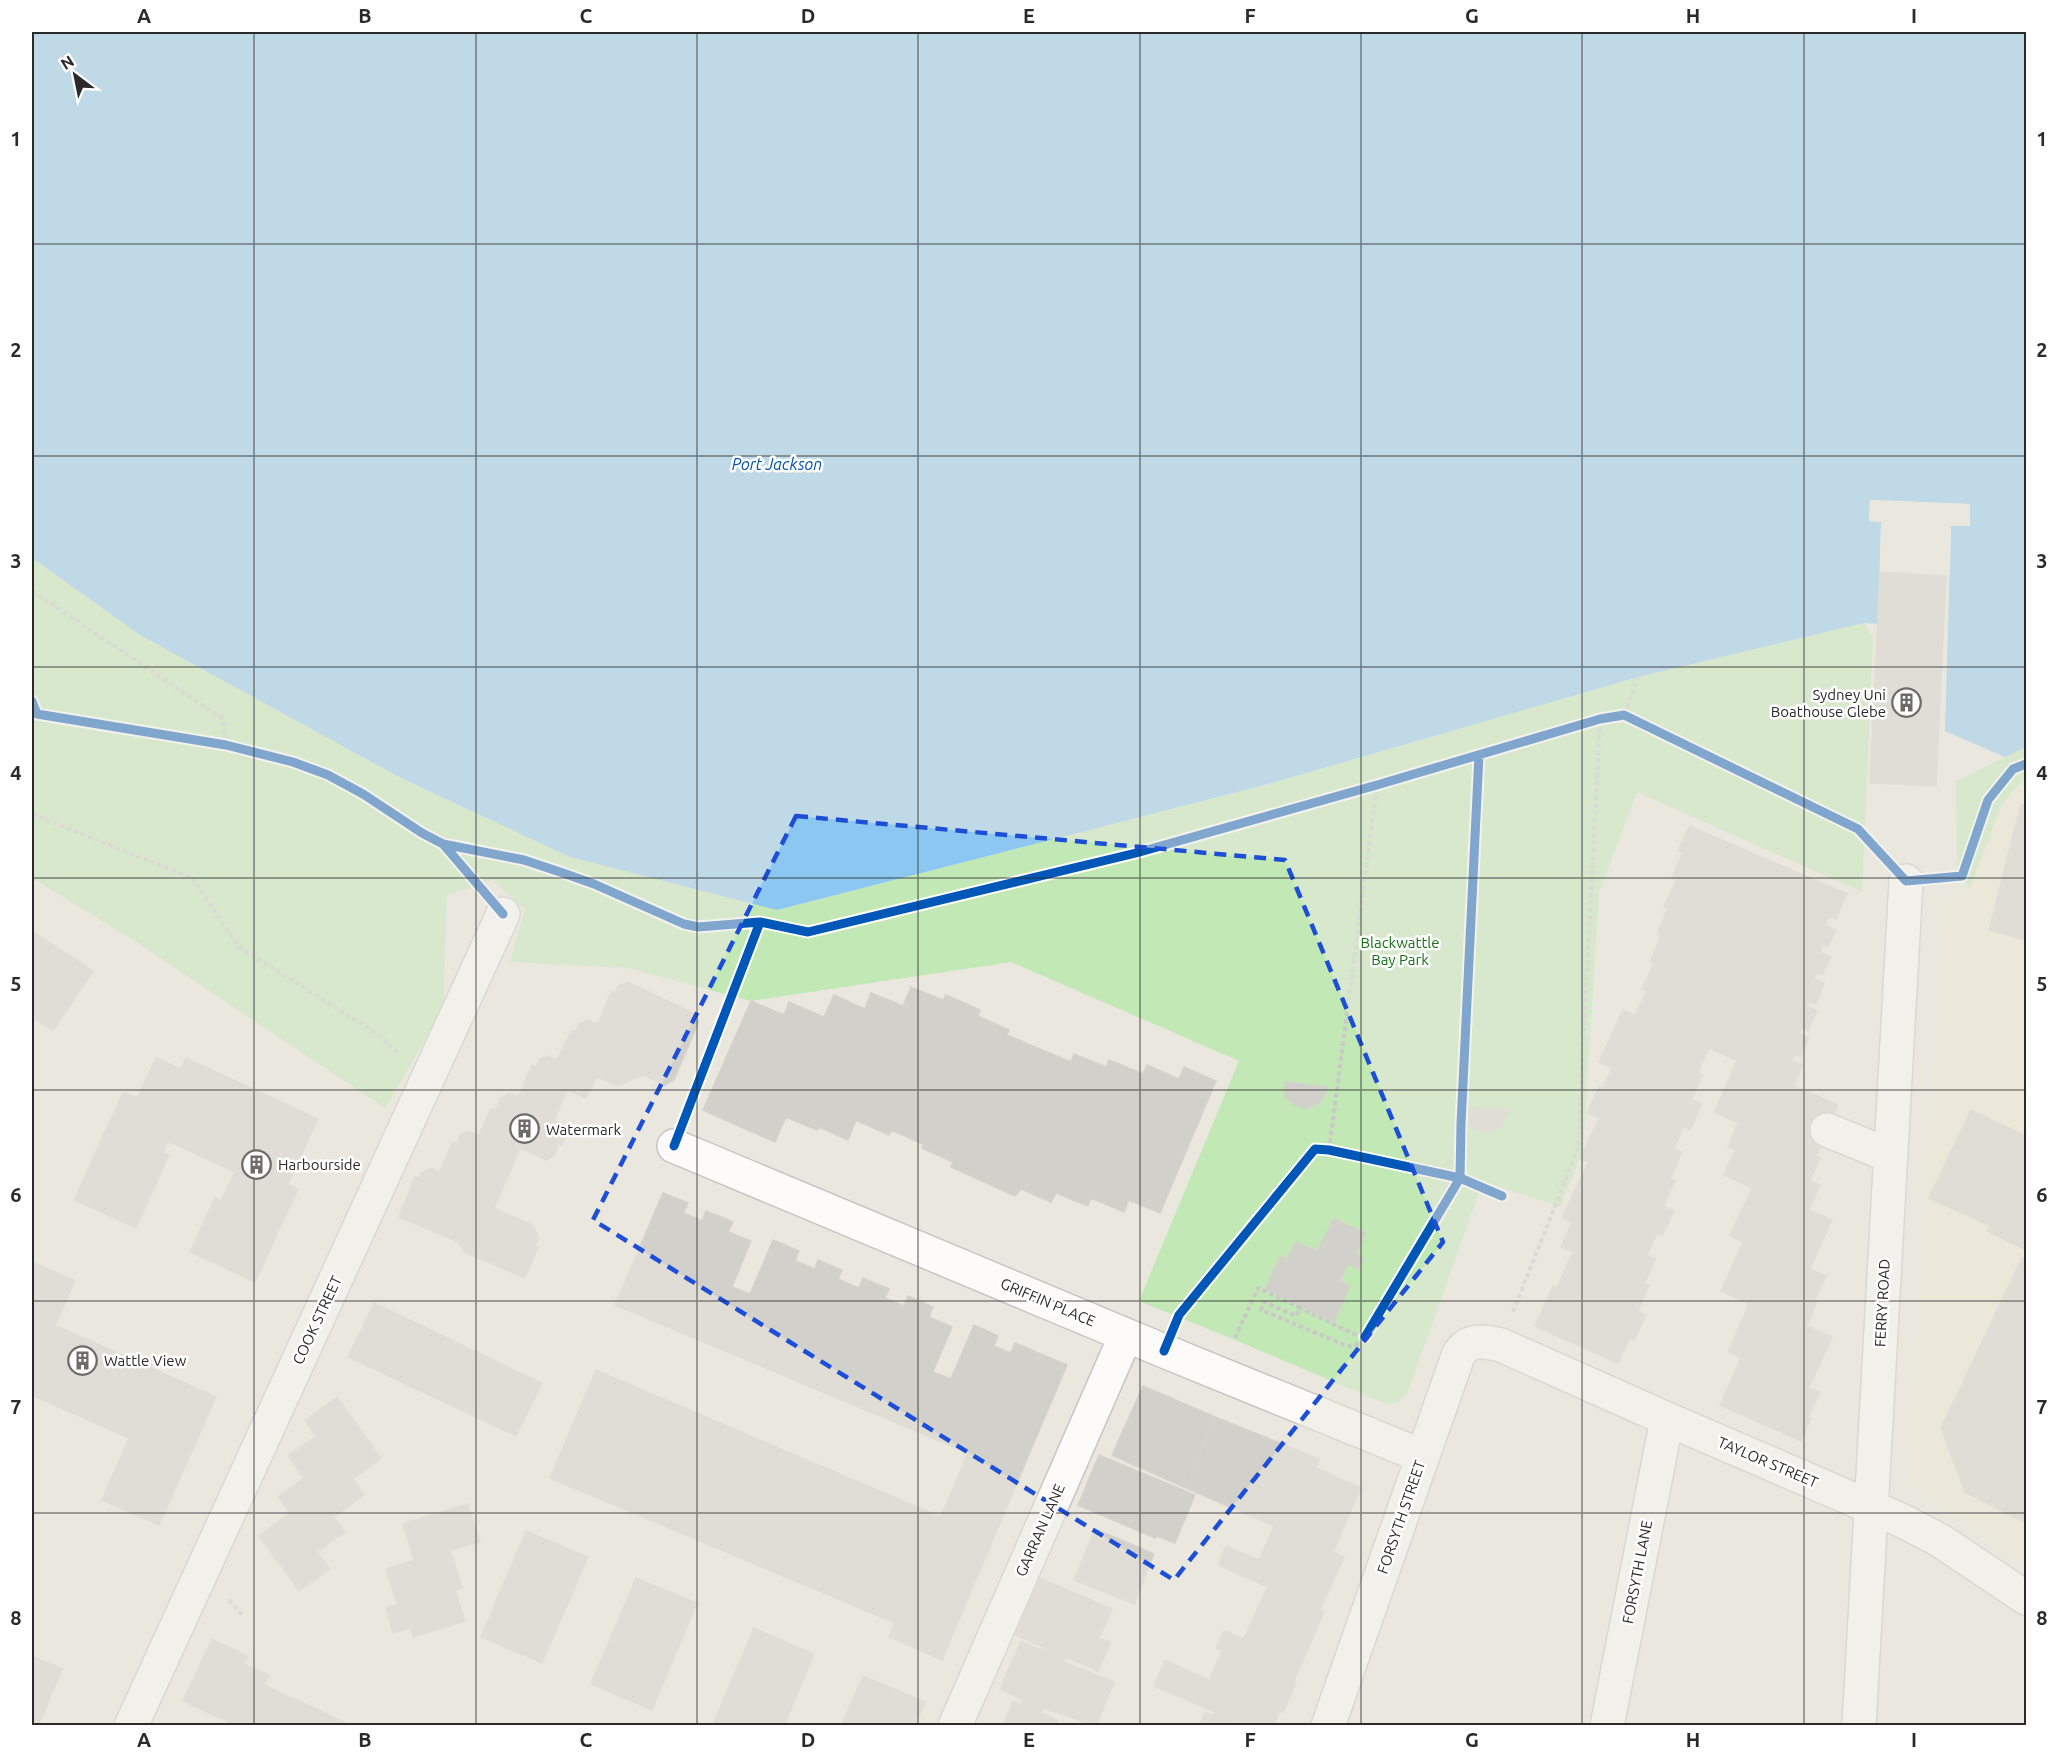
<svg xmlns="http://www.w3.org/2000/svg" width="2058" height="1757" font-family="Ubuntu,sans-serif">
<rect width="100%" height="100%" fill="#eae7df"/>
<path fill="#eee9d3" d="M2026 775V1565L1908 1483 1944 902 1970 888 2001 806Z"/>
<path fill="#c2e8b5" d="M32 558 140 635 399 777 570 857 777 910 1261 786 1638 677 1864 623 1873 639 1862 892 1637 792 1599 892 1583 1151 1560 1207 1483 1181 1407 1394 1398 1402 1386 1404 1228 1337 1139 1301 1239 1061 1011 962 751 1001 628 968 510 962 525 910 493 880 447 895 443 1009 385 1108 138 943 32 878Z
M2026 747V775L2001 806 1970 888 1957 870 1956 781Z"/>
<path fill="#8cc7f1" d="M32 32H2026V747L2005 757 1945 731 1951 526H1970V504L1870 500 1869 521 1881 522 1878 624 1864 623 1638 677 1261 786 777 910 570 857 399 777 140 635 32 558Z"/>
<path fill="#eae7df" d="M1870 500 1970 504V526H1951L1950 575H1947L1948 525 1951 523H1967V507L1873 503 1872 518 1882 519 1884 521 1882 573 1880 572 1881 522 1869 521Z"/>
<path fill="#d2d0cb" stroke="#d4d2cb" stroke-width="1.5" d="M1880 572 1946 576 1936 786 1870 783Z
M2021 804 2026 805V940L1989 930Z
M1690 826 1847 894 1836 919 1829 917 1825 925 1836 930 1828 947 1823 944 1820 952 1830 957 1822 975 1817 973 1814 979 1824 983 1816 1004 1810 1001 1807 1006 1817 1011 1808 1031 1802 1028 1799 1033 1809 1038 1801 1057 1794 1055 1792 1061 1803 1065 1794 1086 1635 1015 1646 991 1642 989 1654 964 1650 962 1661 936 1657 934 1668 908 1664 907 1676 880 1672 878 1683 852 1678 850Z
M32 931 93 971 53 1031 35 1019 32 1024Z
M628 982 695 1014 699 1021 674 1080 665 1085 643 1075 618 1086 597 1077 586 1098 567 1090 554 1121 570 1127 562 1145 559 1144 554 1156 546 1160 520 1148 494 1208 533 1225 539 1238 535 1246 538 1248 525 1278 464 1252 458 1242 399 1217 415 1177 419 1178 421 1173 431 1168 439 1172 453 1142 457 1143 461 1134 468 1131 479 1135 491 1108 495 1110 501 1098 509 1093 518 1097 532 1065 536 1066 539 1059 547 1056 557 1060 572 1030 576 1031 579 1024 588 1020 598 1024 611 992 615 993 618 986Z
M911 987 943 1000 946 995 980 1010 978 1016 1009 1030 1007 1035 1071 1062 1074 1054 1106 1067 1109 1060 1143 1074 1147 1065 1179 1079 1184 1067 1216 1081 1160 1213 1129 1200 1124 1212 1091 1198 1088 1206 1056 1193 1051 1202 1021 1189 1015 1196 951 1167 953 1162 922 1148 923 1144 891 1130 889 1135 856 1120 848 1140 819 1127 817 1130 786 1117 775 1142 703 1110 751 1001 784 1015 789 1002 824 1017 834 995 865 1009 871 993 903 1006Z
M1623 1010 1709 1049 1698 1073 1703 1075 1691 1100 1702 1104 1690 1130 1684 1126 1674 1149 1682 1152 1670 1179 1675 1181 1664 1206 1674 1211 1662 1236 1657 1233 1647 1255 1655 1259 1644 1284 1649 1285 1638 1311 1646 1315 1634 1340 1630 1338 1618 1363 1535 1326 1553 1286 1557 1287 1573 1252 1561 1247 1572 1222 1562 1218 1588 1162 1580 1159 1599 1118 1587 1113 1599 1087 1602 1088 1612 1068 1599 1062Z
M156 1058 181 1069 186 1058 318 1119 288 1184 298 1189 255 1282 190 1252 215 1198 221 1200 235 1172 168 1141 163 1153 169 1155 136 1228 74 1200 123 1092 137 1098Z
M1737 1061 1838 1105 1816 1156 1820 1158 1810 1181 1820 1185 1809 1210 1832 1220 1810 1269 1826 1276 1815 1300 1817 1301 1807 1326 1832 1337 1809 1388 1820 1392 1808 1417 1811 1418 1801 1441 1720 1405 1741 1358 1728 1352 1749 1304 1721 1291 1743 1242 1730 1236 1752 1188 1724 1175 1735 1150 1728 1147 1738 1123 1714 1112Z
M1284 1082 1327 1087V1090L1320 1103 1308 1108H1301L1294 1105 1285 1096Z
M1464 1107 1507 1109V1112L1502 1125 1496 1129 1483 1132 1476 1130 1466 1121Z
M1971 1110 2026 1136V1250L1987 1231 1990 1226 1929 1198Z
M663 1193 688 1203 684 1213 702 1221 706 1211 733 1222 728 1232 751 1241 732 1287 750 1294 773 1240 799 1251 795 1261 815 1269 818 1260 842 1270 838 1279 859 1288 863 1278 889 1289 885 1298 904 1306 908 1296 933 1307 929 1317 952 1327 933 1372 951 1379 974 1325 998 1336 994 1346 1011 1353 1015 1343 1067 1365 942 1660 889 1637 895 1623 550 1478 596 1370 941 1517 968 1453 615 1305Z
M1333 1219 1366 1233 1356 1255 1363 1258 1358 1269 1348 1264 1340 1281 1350 1286 1334 1322 1265 1289 1280 1256 1287 1259 1296 1242 1317 1251Z
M2022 1258 2026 1260V1523L1965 1492 1941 1428Z
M32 1262 75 1281 55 1325 216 1397 159 1525 102 1500 129 1438 32 1395Z
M374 1303 542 1383 516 1436 348 1357Z
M1143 1386 1215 1417 1186 1488 1112 1455Z
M337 1397 381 1458 353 1479 364 1495 334 1517 345 1532 317 1552 330 1569 299 1591 259 1536 290 1513 278 1497 304 1478 288 1456 316 1436 305 1420Z
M1215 1417 1290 1447 1258 1519 1186 1488Z
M1290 1447 1319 1459 1316 1468 1361 1488 1333 1552 1258 1519Z
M1099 1455 1195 1495 1175 1543 1157 1536 1155 1538 1078 1505Z
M468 1504 480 1542 450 1550 462 1588 455 1590 465 1621 413 1637 411 1628 393 1633 386 1608 397 1604 386 1569 414 1560 403 1524Z
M1274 1526 1344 1557 1320 1610 1218 1565 1226 1546 1259 1560Z
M1095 1529 1154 1554 1134 1604 1074 1580Z
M526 1531 588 1557 542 1663 481 1637Z
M636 1578 697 1603 652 1710 591 1684Z
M1040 1578 1112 1609 1099 1638 1111 1642 1098 1671 1015 1635Z
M1267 1587 1324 1612 1294 1681 1216 1648 1224 1631 1244 1639Z
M754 1628 814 1654 784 1726H712Z
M212 1639 248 1656 244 1664 269 1675 264 1685 353 1726H237L183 1701Z
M1021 1641 1044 1651 1045 1648 1066 1656 1063 1662 1114 1682 1096 1726 1044 1708 1041 1713 1021 1705 1023 1700 1000 1689Z
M1222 1650 1296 1683 1283 1712 1280 1711 1273 1726H1248L1154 1686 1165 1660 1209 1680Z
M32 1656 62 1669 38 1726H32Z
M863 1676 925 1702 915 1726H841Z
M1013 1701 1058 1720 1055 1726H1003Z
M1205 1712 1213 1716 1215 1712 1248 1726H1199Z"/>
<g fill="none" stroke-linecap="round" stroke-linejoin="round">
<defs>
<path id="minor" d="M1827 1130 1891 1156
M674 1146 1164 1351 1422 1456
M131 1726 503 914
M955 1726 1126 1335
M1328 1726 1458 1356C1467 1338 1484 1341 1501 1345L1667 1419 1903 1521 1941 1541 2026 1598
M1607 1726 1667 1419
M1859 1726 1906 881"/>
</defs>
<use href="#minor" stroke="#c7c5c5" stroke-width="36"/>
<path stroke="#cac9c8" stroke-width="4" stroke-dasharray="4.5 3" stroke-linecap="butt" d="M32 591 223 719 226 745
M32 708 37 714
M1624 715 1638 677
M32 814 192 878 239 947 376 1033 399 1054
M1329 1150 1377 785
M1513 1312 1578 1148 1600 719
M1235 1338 1258 1288 1300 1308 1296 1316 1264 1302 1261 1310 1345 1345 1353 1347 1365 1337 1354 1334 1300 1308
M229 1600 244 1617"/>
<use href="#minor" stroke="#fcfbfa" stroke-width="33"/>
<defs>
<path id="cycleway" d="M32 701 37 714 226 745 293 762 328 775 363 794 422 833 443 844 524 860 563 873 594 884 684 924 698 927 760 922 808 932 1136 853 1377 785 1600 719 1624 715 1858 829 1906 881 1962 876 1988 800 2013 769 2026 764
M443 844 503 914
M674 1146 760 922
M1365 1337 1460 1178 1461 1124 1479 755
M1164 1351 1179 1315 1315 1149 1329 1150 1460 1178 1502 1196"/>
</defs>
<use href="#cycleway" stroke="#fff" stroke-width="13"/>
<use href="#cycleway" stroke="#0057b8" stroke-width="9"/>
</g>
<path d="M0 0H2058V1757H0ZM796 816 1285 860 1443 1242 1174 1580 593 1220Z" fill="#eae7df" fill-opacity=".55" fill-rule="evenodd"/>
<path fill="none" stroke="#1d4ed8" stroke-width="4.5" stroke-dasharray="12 8" stroke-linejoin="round" d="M796 816 1285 860 1443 1242 1174 1580 593 1220Z"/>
<path fill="none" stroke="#2a2a2a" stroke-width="1.5" stroke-opacity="0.55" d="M254 32V1726M476 32V1726M697 32V1726M918 32V1726M1140 32V1726M1361 32V1726M1582 32V1726M1804 32V1726M32 244H2026M32 456H2026M32 667H2026M32 878H2026M32 1090H2026M32 1301H2026M32 1513H2026"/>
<defs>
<symbol id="building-ring" viewBox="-11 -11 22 22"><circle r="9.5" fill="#fff" stroke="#6d6c69" stroke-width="1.5"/><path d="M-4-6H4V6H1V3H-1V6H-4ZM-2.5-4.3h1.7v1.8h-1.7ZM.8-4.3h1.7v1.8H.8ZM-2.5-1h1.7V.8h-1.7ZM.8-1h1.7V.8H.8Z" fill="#6d6c69"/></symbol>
</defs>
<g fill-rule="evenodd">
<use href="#building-ring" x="1890" y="686" width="33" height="33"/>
<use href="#building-ring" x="508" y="1112" width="33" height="33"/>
<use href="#building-ring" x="240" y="1148" width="33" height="33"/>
<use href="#building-ring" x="66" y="1344" width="33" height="33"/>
</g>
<g text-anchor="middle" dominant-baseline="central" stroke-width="5" stroke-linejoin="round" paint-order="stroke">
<g font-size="15" fill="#2a2a2a" stroke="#fff" text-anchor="start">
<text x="1886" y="694" text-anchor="end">Sydney Uni<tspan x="1886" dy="17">Boathouse Glebe</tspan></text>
<text x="546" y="1129">Watermark</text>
<text x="278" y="1164">Harbourside</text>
<text x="104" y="1360">Wattle View</text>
</g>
<g font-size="15" fill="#176e14" stroke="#fff">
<text x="1400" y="942">Blackwattle<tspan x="1400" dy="17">Bay Park</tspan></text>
</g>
<g font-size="15" fill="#2a2a2a" stroke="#fff">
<text transform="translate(1048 1302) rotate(23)">GRIFFIN PLACE</text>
<text transform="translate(1882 1303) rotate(-87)">FERRY ROAD</text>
<text transform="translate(317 1320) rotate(-65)">COOK STREET</text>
<text transform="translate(1768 1462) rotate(23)">TAYLOR STREET</text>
<text transform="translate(1401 1517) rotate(-71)">FORSYTH STREET</text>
<text transform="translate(1040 1530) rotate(-66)">GARRAN LANE</text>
<text transform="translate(1637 1572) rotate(-79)">FORSYTH LANE</text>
</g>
<g font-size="16" font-style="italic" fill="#0252a7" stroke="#fff">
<text x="777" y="464">Port Jackson</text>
</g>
</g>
<rect width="2058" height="1757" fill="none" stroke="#ffffff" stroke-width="66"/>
<g transform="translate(75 75) rotate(328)" stroke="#ffffff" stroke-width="4.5" paint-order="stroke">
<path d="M0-4.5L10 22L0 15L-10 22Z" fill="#2a2a2a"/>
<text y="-9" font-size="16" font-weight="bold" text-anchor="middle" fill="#2a2a2a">N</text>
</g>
<rect x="33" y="33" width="1992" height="1691" fill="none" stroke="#2a2a2a" stroke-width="2"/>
<g font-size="20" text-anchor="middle" font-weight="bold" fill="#2a2a2a">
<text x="144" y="23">A</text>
<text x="365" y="23">B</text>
<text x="586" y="23">C</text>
<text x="808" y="23">D</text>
<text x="1029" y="23">E</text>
<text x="1250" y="23">F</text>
<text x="1472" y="23">G</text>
<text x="1693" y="23">H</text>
<text x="1914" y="23">I</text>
<text x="16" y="146">1</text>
<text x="2042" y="146">1</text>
<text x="16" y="357">2</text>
<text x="2042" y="357">2</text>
<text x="16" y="568">3</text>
<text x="2042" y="568">3</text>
<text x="16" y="780">4</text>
<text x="2042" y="780">4</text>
<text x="16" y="991">5</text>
<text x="2042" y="991">5</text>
<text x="16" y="1202">6</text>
<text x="2042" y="1202">6</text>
<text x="16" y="1414">7</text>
<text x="2042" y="1414">7</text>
<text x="16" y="1625">8</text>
<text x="2042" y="1625">8</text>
<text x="144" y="1747">A</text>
<text x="365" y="1747">B</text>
<text x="586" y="1747">C</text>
<text x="808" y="1747">D</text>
<text x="1029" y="1747">E</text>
<text x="1250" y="1747">F</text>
<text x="1472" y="1747">G</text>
<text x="1693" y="1747">H</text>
<text x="1914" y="1747">I</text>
</g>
</svg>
